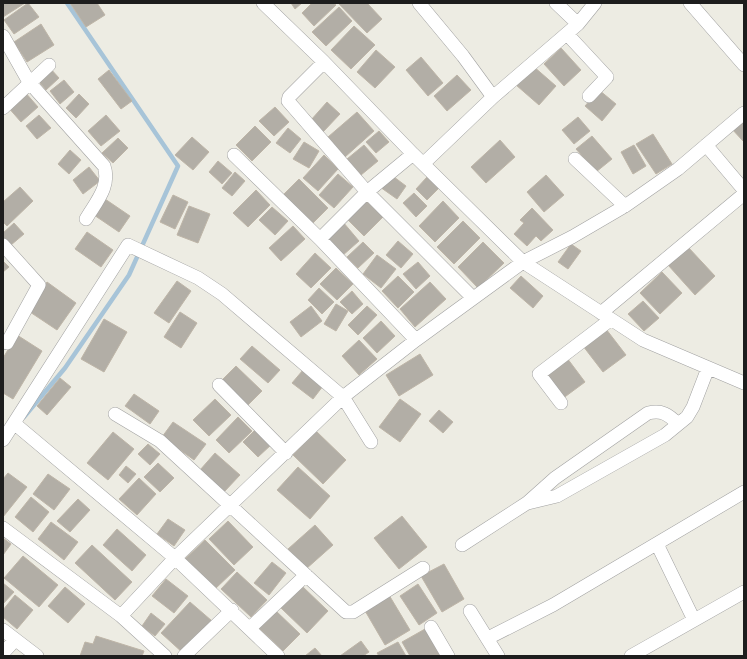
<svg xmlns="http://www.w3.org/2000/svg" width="747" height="659" font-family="'IBM Plex Sans',sans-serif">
<rect width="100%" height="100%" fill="#edece3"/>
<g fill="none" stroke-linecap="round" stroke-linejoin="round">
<path stroke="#a7c4d8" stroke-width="4.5" d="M24 417 65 368 129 275 178 166 67 3"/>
</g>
<path fill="#b2aea6" stroke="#beb5a7" d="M3 3H25L3 17Z
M28 3 39 17 14 34 4 20Z
M70 3H97L105 15 86 27Z
M291 3H302L295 9Z
M312 3H333L336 5 314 26 302 13Z
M338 3H367L382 19 367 33Z
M339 7 352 21 326 46 312 32Z
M41 24 54 45 27 62 14 42Z
M354 26 375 45 351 69 331 50Z
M561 48 581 70 564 86 544 64Z
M376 50 395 67 375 88 357 72Z
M421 57 443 83 428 96 406 70Z
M533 66 556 86 539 105 516 85Z
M49 67 59 78 46 90 36 78Z
M109 70 132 101 121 109 98 79Z
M457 75 471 90 447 111 434 96Z
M64 80 74 92 60 104 50 91Z
M599 90 616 104 602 121 585 106Z
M24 91 38 107 21 122 7 106Z
M79 94 89 104 76 118 66 108Z
M327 102 340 114 323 132 311 120Z
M275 107 289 122 274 136 259 121Z
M357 112 374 131 345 157 328 137Z
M39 115 51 128 37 139 26 126Z
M106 115 120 131 101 146 88 131Z
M744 115V140L743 141 731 128Z
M578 117 590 131 574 144 562 130Z
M255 126 271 142 252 161 236 145Z
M288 128 301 139 290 153 276 143Z
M379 131 389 142 376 153 366 142Z
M653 134 672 164 656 174 636 144Z
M592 136 612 159 596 172 576 149Z
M192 137 209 152 193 170 175 155Z
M118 138 128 148 113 163 102 153Z
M500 140 515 157 486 183 471 167Z
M304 142 319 151 309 168 293 159Z
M364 145 378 161 361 175 347 159Z
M634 145 646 166 633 174 621 152Z
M70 150 81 160 69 174 58 164Z
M324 155 338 169 318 191 303 178Z
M218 161 232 173 222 184 209 172Z
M89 167 100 181 83 194 73 180Z
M235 172 245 181 232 196 222 188Z
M338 174 353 187 334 208 319 195Z
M390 174 406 186 397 199 380 187Z
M546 175 564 195 544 212 527 192Z
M427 177 439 188 427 200 416 189Z
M299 179 328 208 312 224 283 195Z
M20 187 33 201 7 226 3 222V202Z
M256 190 270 205 248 227 233 213Z
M414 193 427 206 416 217 403 203Z
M173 195 188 202 175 229 160 222Z
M105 199 130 216 119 232 94 215Z
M366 201 383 217 364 236 348 220Z
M443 201 459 218 435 242 419 226Z
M189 206 210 214 198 243 177 235Z
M272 207 288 221 275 235 259 220Z
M532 208 553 230 541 241 536 236 527 246 514 234 524 223 520 220Z
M463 221 480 238 454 264 437 247Z
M343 222 359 241 342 256 325 237Z
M14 223 24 234 11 245 3 237V233Z
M293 226 305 239 281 261 269 248Z
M87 232 113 250 101 267 75 249Z
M398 241 413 254 401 268 386 255Z
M363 242 374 253 358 268 347 257Z
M483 242 504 263 478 288 458 267Z
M571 244 581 251 568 269 558 262Z
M688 247 715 276 695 295 668 265Z
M315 253 331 268 311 288 296 274Z
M377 255 396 269 381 288 363 274Z
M3 261 9 267 3 272Z
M418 262 430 276 416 289 403 274Z
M336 268 353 284 337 300 320 284Z
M662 272 682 293 660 314 640 293Z
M398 276 414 292 398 308 382 291Z
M521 276 543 296 533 308 510 288Z
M177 281 191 291 169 323 154 313Z
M47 282 76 303 57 330 27 310Z
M430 282 446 299 415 327 400 309Z
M319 288 334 302 322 314 308 300Z
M352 291 363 304 352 314 340 302Z
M643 301 659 318 644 331 628 314Z
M336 304 348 311 336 331 324 324Z
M311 306 322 321 301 337 290 322Z
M367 306 377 315 358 335 348 325Z
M180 312 197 323 181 348 164 337Z
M104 319 127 332 104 372 81 359Z
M381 321 395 336 377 353 363 338Z
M606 329 626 355 603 372 583 346Z
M17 335 42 351 13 399 3 393V358Z
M359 340 377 359 359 375 342 356Z
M252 346 280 370 268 383 240 359Z
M420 354 433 375 399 396 386 375Z
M567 358 585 382 562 399 544 375Z
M236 366 262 391 247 406 221 381Z
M303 370 323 386 313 399 292 383Z
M60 378 71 387 47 415 37 406Z
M134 394 159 411 150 424 125 406Z
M215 399 231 415 209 436 193 420Z
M400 399 421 414 400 442 379 427Z
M439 410 453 422 443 433 429 421Z
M238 417 252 431 229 453 216 440Z
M173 422 206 444 194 460 162 437Z
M256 429 272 444 258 457 243 442Z
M316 431 346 460 323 484 293 455Z
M113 432 134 449 108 480 87 463Z
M148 444 160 454 150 465 138 454Z
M215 453 240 475 224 492 200 470Z
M158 463 174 478 160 492 144 477Z
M126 466 136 474 128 483 119 475Z
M298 467 330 496 310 519 277 490Z
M8 473 27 487 3 517V479Z
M48 474 70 489 54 510 33 494Z
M139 478 156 494 137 515 119 499Z
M31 497 49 512 33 532 15 517Z
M78 499 90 510 70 532 57 521Z
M402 516 427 547 399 569 374 538Z
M168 519 185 530 174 546 157 534Z
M228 521 253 547 234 565 209 539Z
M51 522 78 542 64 560 38 539Z
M315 525 333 545 306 569 288 549Z
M117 529 146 555 132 571 103 545Z
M3 538 11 544 3 555Z
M205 540 235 570 215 589 185 559Z
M92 545 132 582 115 600 75 563Z
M23 556 58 585 39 607 4 578Z
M272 562 286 573 269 595 254 583Z
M444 564 464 599 442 612 421 576Z
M237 572 267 600 251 617 221 589Z
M166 579 188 596 174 613 152 596Z
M3 583 14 592 3 604Z
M418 584 437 613 419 625 400 596Z
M302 586 328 611 307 633 281 608Z
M65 587 85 604 68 623 48 606Z
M15 595 33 610 17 629 3 617V610Z
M389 595 410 630 385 645 364 609Z
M190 602 212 621 183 653 161 633Z
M275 610 300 634 283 651 258 627Z
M151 613 165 624 155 636 142 626Z
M425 629 440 655 410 656 402 642Z
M96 636 144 651 142 656H80L85 642 93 644Z
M361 641 369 652 363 656H340Z
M398 642 406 656H379L377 653Z
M315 648 322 656H305Z"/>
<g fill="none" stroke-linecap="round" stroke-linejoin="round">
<defs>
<path id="minor" d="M263 3 324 62 413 154 523 262 643 340 744 383
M419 3 463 56 493 97
M690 3 744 65
M578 24 595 3
M567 34 607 77 589 96
M3 36 29 82 104 166C111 186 96 202 86 219
M324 62 289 97 288 101 367 192 473 298
M3 108 49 65
M706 145 744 190
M234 155 320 239 416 340
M575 159 625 206
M423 164 493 97 578 24 556 3
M320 239 367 192 413 154
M3 245 39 285 7 343
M601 313 744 194
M219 385 286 453
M561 403 539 374 610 320
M115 414 160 441 346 612H353L423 568
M15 424 175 558 278 656
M3 440 128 245 198 278 222 294 343 397 175 558 121 616
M371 442 343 397 416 340 523 262 572 237 625 206 678 169 744 113
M528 503 557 496 665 435 687 417 693 407 708 368
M3 528 121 616 165 656
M657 544 694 620
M462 545 527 503 555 478 648 413C662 410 668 414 678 424
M470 611 498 656
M431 627 448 656
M250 628 306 575
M3 630 37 656
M488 638 553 605 744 492
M3 653 15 640
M184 656 232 610
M631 656 744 592"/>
</defs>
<use href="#minor" stroke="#a1a1a1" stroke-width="14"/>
<use href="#minor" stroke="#fff" stroke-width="13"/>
</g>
<rect width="747" height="659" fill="none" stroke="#1d1d1d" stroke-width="8"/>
</svg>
